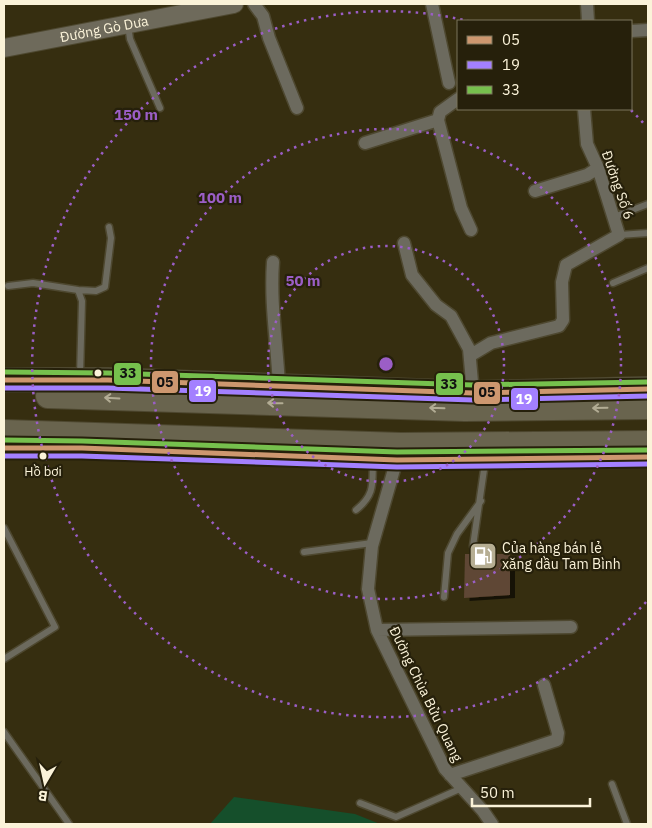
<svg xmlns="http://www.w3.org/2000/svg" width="652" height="828" font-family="'IBM Plex Sans',sans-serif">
<defs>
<filter id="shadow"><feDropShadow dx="5.5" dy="3" stdDeviation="0" flood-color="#0009"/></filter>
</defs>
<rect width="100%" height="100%" fill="#362e10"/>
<path fill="#154f2b" d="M234 797 355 814 380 824H210Z"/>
<path fill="#5f4634" filter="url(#shadow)" d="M465 554H510V595L464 598Z"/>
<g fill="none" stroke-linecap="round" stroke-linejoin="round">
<defs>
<path id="lane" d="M128 25 130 39 160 108
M614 217 648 204
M619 235 648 233
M613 283 648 268
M8 286 33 283 78 290 82 301 80 376
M78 290 96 291 105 287 111 238 109 227
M356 510C376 494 372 483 373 459
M4 528 55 627 4 659
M473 546 487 449
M304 552 372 543
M444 597 448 553 457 534 481 501
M4 732 69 824
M612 784 627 824
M360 803 396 817 462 788"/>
<path id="street" d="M254 4 263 16 269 38 297 108
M432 4 449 83
M587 4 588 21
M631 31 648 30
M458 99 440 112 438 120 461 208 471 230
M365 143 438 120
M535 191 587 175 598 168
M404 243 412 275 436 305 451 316 469 349 473 393
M273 262C270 303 277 344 279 386
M471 355 491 343 559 326 563 320 562 282 566 265 619 235 598 168 587 144 584 109
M401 445 372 546 368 589 377 630 445 769 483 811 492 824
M377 630 571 627
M450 775 557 740 558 733 544 685"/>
<g id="secondary">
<path id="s1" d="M4 48 234 4"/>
</g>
<path id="highway" d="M4 380H108L473 393 648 389
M48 396 465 409 648 407
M4 432 401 445 648 443"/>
</defs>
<use href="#lane" stroke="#4e4830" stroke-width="9"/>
<use href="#street" stroke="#4e4830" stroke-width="15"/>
<use href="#secondary" stroke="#4e4830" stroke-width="20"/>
<use href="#highway" stroke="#4e4830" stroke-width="26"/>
<use href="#lane" stroke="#6c6a5e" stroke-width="6"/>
<use href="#street" stroke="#6c6a5e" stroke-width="12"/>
<use href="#secondary" stroke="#6e6a5b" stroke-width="18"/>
<use href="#highway" stroke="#69644e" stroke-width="24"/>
<defs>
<path id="bus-1" d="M4 380H108L473 393 648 389
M4 448H82L397 460 648 457"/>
<path id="bus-2" d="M4 388H108L473 400 648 396
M4 456H82L397 467 648 464"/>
<path id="bus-3" d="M4 372 108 373 473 385 648 382
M4 440 82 441 397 452 648 450"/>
</defs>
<use href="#bus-1" stroke="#26200b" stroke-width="9"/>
<use href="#bus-2" stroke="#26200b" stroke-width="9"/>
<use href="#bus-3" stroke="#26200b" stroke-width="9"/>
<use href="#bus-1" stroke="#cd976f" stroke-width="5"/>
<use href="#bus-2" stroke="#a380ff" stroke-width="5"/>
<use href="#bus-3" stroke="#76c04d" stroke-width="5"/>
</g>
<defs><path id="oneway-shaft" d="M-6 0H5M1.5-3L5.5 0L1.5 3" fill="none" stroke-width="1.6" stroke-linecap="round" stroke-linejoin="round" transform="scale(1.25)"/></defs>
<g stroke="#b2ac94">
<use href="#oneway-shaft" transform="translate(112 398) rotate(-177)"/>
<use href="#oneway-shaft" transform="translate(275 403) rotate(-179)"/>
<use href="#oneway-shaft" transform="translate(437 408) rotate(-178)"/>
<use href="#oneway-shaft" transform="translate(600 408) rotate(179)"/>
</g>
<g fill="none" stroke="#9b5ec6" stroke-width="2.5" stroke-dasharray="2.5 5">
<circle cx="386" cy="364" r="118"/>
<circle cx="386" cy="364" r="235"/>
<path d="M646 602A353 353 0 1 1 468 21M631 110A353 353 0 0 1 646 126"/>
</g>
<defs>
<symbol id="fuel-square" viewBox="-11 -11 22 22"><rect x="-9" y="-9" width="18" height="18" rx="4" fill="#b6ae93" stroke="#26200b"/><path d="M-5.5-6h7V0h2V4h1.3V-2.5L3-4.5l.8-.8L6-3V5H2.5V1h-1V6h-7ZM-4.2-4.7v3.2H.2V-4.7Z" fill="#fff"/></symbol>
</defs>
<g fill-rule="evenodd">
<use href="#fuel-square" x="467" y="540" width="32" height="32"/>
</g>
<g fill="#fbf3d9" stroke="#26200b" stroke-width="2">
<circle cx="98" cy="373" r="4.5"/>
<circle cx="43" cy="456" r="4.5"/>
</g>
<g text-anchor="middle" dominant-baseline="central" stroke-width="4.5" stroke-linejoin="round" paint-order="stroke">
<g font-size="13" fill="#fbf3d9" stroke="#26200b">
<text x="43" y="471">Hồ bơi</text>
</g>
<g font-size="14" fill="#fbf3d9" stroke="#26200b">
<text stroke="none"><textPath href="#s1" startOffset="102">Đường Gò Dưa</textPath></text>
<text transform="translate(618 185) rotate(71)">Đường Số 6</text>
<text transform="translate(426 694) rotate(64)">Đường Chùa Bửu Quang</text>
</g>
<g font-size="14" fill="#fbf3d9" stroke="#26200b" text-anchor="start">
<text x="502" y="548">Của hàng bán lẻ<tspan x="502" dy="16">xăng dầu Tam Bình</tspan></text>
</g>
</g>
<circle cx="386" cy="364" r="8" fill="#9b5ec6" stroke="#26200b" stroke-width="2.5"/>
<g font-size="15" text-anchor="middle" font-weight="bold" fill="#9b5ec6" stroke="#26200b" stroke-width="4.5" stroke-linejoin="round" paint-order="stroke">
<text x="136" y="120">150 m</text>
<text x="220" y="203">100 m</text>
<text x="303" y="286">50 m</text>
</g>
<g stroke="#26200b" stroke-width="2">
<rect x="113" y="362" width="29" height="24" rx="5" fill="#76c04d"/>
<rect x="151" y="370" width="28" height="24" rx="5" fill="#cd976f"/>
<rect x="435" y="372" width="29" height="24" rx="5" fill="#76c04d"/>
<rect x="188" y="379" width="29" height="24" rx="5" fill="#a380ff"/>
<rect x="473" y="381" width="28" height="24" rx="5" fill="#cd976f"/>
<rect x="510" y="387" width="29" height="24" rx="5" fill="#a380ff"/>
</g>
<g font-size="14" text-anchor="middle" font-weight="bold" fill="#fff">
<text x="203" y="396">19</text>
<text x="524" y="404">19</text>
</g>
<g font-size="14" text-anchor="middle" font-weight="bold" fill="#111">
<text x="128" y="378">33</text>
<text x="165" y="387">05</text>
<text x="449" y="389">33</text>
<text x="487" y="397">05</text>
</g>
<rect width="652" height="828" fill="none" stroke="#fbf3d9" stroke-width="10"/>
<rect x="457" y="20" width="175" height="90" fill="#26200b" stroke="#7b745d"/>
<rect x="467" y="36" width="25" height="8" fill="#cd976f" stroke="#7b745d"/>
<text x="502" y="45" font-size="15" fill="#fbf3d9">05</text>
<rect x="467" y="61" width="25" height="8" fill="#a380ff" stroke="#7b745d"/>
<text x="502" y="70" font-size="15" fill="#fbf3d9">19</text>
<rect x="467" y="86" width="25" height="8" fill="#76c04d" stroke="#7b745d"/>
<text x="502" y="95" font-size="15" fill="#fbf3d9">33</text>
<g transform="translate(45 783) rotate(189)" stroke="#26200b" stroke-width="4" paint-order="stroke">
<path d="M0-4L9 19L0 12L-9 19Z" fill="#fbf3d9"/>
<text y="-8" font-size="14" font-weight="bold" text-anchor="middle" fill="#fbf3d9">B</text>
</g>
<path d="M472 798v8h118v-8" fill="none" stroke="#fbf3d9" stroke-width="2.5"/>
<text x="480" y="798" font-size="15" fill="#fbf3d9" stroke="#26200b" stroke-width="4" paint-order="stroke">50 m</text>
</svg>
